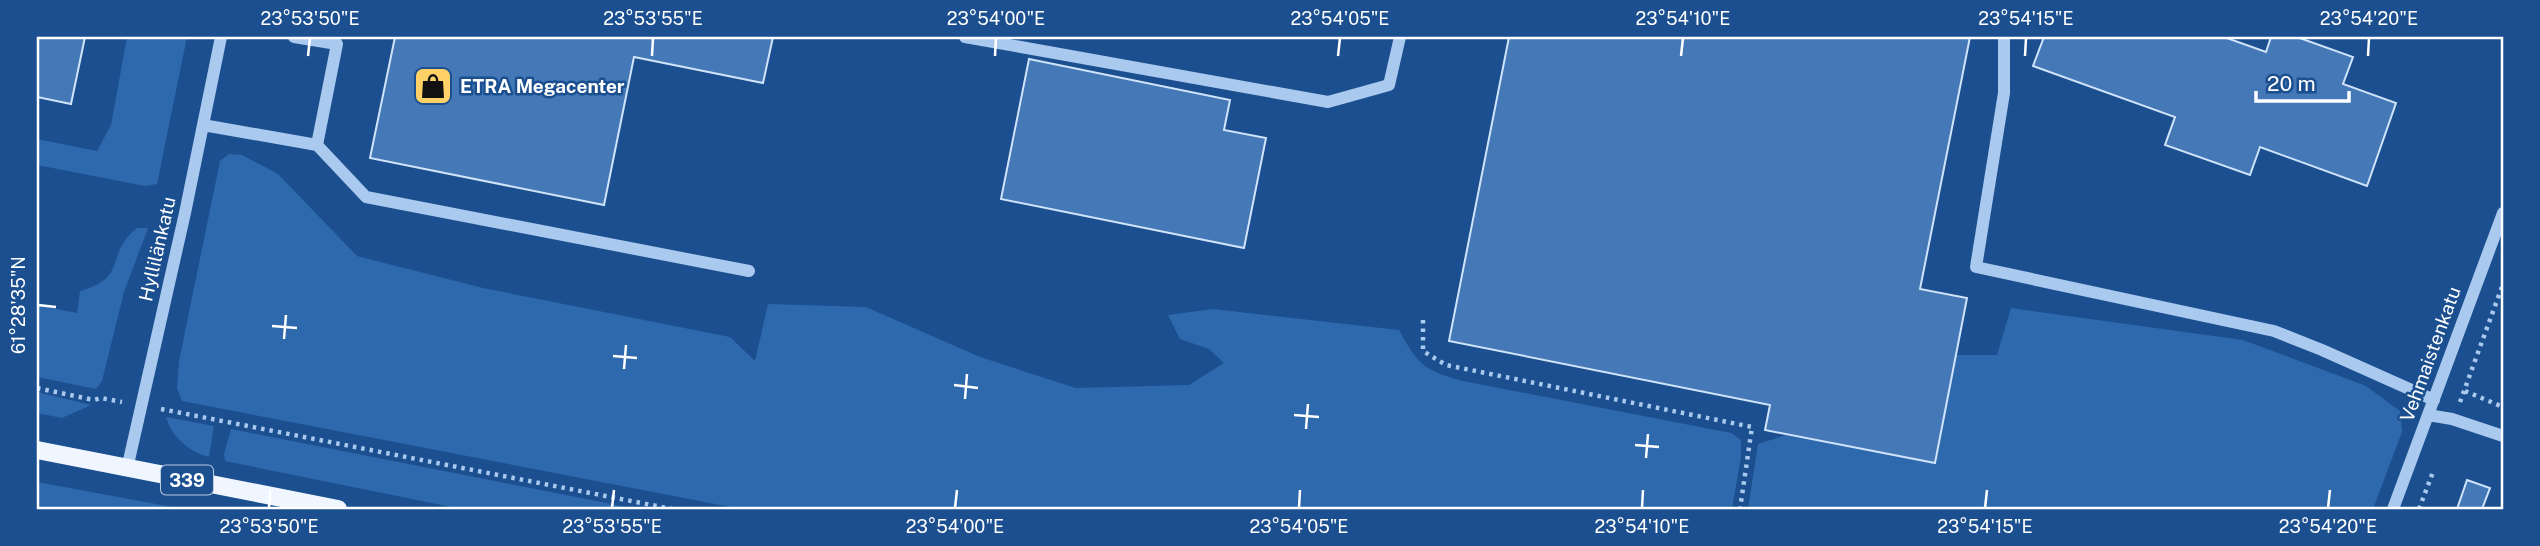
<svg xmlns="http://www.w3.org/2000/svg" width="2540" height="546" font-family="'Public Sans',sans-serif">
<rect width="100%" height="100%" fill="#1b4f8f"/>
<path fill="#2e69ad" d="M127 37H187L157 184 145 186 37 165V139L97 151 111 125Z
M229 154 242 155 278 174 357 256 483 288 730 337 755 361 768 304 866 307 980 357 1076 388 1189 385 1224 363 1209 349 1180 339 1168 315 1213 309 1399 330C1418 365 1425 371 1463 381L1731 433 1741 440V457L1732 509H741L182 401 177 388 179 361 220 161Z
M137 228H148L124 292 102 381 96 389 37 377V305L77 313 80 291C129 278 104 254 137 228Z
M2011 308 2243 340 2366 386 2400 411 2402 432 2373 509H1748L1758 444 1789 434 1935 463 1956 355H1997Z
M37 392 91 405 62 418 37 413Z
M166 417 214 426 209 457C189 452 172 437 166 417Z
M231 429 637 509H461L225 461 224 454Z
M37 482 183 509H37Z"/>
<path fill="#4478b7" stroke="#cfe3fa" stroke-width="2" d="M37 37H85L71 104 37 97Z
M395 37H773L763 83 634 57 604 205 370 158Z
M1509 37H1970L1920 289 1967 298 1935 463 1765 430 1770 405 1449 341Z
M2044 37H2224L2266 52 2271 37H2297L2353 57 2343 84 2396 103 2367 186 2260 147 2250 175 2165 145 2175 117 2033 66Z
M1029 59 1230 100 1224 130 1266 138 1244 248 1001 199Z
M2467 480 2490 488 2482 509H2457Z"/>
<g fill="none" stroke-linecap="round" stroke-linejoin="round">
<path stroke="#a9c9ee" stroke-width="4.5" stroke-dasharray="3.5 5" stroke-linecap="butt" d="M1423 320V351L1446 365 1752 427 1740 509
M37 388 94 400 101 398 122 402
M2465 391 2503 407
M2460 402 2503 284
M161 409 672 509
M2419 509 2433 472"/>
<path stroke="#a9c9ee" stroke-width="12" d="M294 37 337 44 317 145 366 197 749 271
M965 37 1328 102 1389 85 1400 37
M2004 37V93L1976 267 2274 331 2322 350 2434 400
M203 125 317 145
M2428 415 2452 419 2503 436
M127 469 185 213 221 37
M2393 509 2503 213"/>
<path stroke="#f0f6ff" stroke-width="18" d="M37 450 338 509"/>
</g>
<path fill="none" stroke="#fff" stroke-width="2.5" d="M308 56 310 38M652 56 653 38M995 56 996 38M1338 56 1340 38M1681 56 1683 38M2025 56 2026 38M2368 56 2369 38M38 305 56 307M272 326 297 328M284 339 286 315M613 356 637 358M624 369 626 345M954 385 978 388M965 399 967 374M1294 415 1319 417M1306 429 1308 404M1635 445 1659 447M1646 458 1648 434M269 508 270 490M612 508 614 490M955 508 957 490M1299 508 1300 490M1642 508 1643 490M1985 508 1987 490M2328 508 2330 490"/>
<defs>
<symbol id="shop-square" viewBox="-11 -11 22 22"><rect x="-9" y="-9" width="18" height="18" rx="4" fill="#ffd166" stroke="#1b4f8f"/><path d="M-5-2.5h2.3a2.7 3.5 0 0 1 5.4 0H5L5.5 6h-11ZM-1.5-2.5h3a1.5 2.3 0 0 0-3 0Z" fill="#111"/></symbol>
</defs>
<g fill-rule="evenodd">
<use href="#shop-square" x="411" y="64" width="44" height="44"/>
</g>
<g text-anchor="middle" dominant-baseline="central" stroke-width="5" stroke-linejoin="round" paint-order="stroke">
<rect fill="#1b4f8f" stroke="#bbcadd" stroke-width="2" x="161" y="465.5" width="52" height="29" rx="5"/>
<g font-size="18" font-weight="bold" fill="#fff">
<text x="187" y="480">339</text>
</g>
<g font-size="19" font-weight="bold" fill="#fff" stroke="#1b4f8f" text-anchor="start">
<text x="460" y="86">ETRA Megacenter</text>
</g>
<g font-size="19" fill="#fff" stroke="#1b4f8f">
<text transform="translate(157 249) rotate(-77)">Hyllilänkatu</text>
<text transform="translate(2430 354) rotate(-70)">Vehmaistenkatu</text>
</g>
</g>
<rect width="2540" height="546" fill="none" stroke="#1b4f8f" stroke-width="77"/>
<path d="M2256 91v10h93v-10" fill="none" stroke="#ffffff" stroke-width="3.5"/>
<text x="2267" y="91" font-size="21" fill="#ffffff" stroke="#1b4f8f" stroke-width="5" paint-order="stroke">20 m</text>
<rect x="38" y="38" width="2464" height="470" fill="none" stroke="#fff" stroke-width="2.5"/>
<g font-size="18" text-anchor="middle" fill="#fff">
<text x="310" y="25">23°53'50"E</text>
<text x="653" y="25">23°53'55"E</text>
<text x="996" y="25">23°54'00"E</text>
<text x="1340" y="25">23°54'05"E</text>
<text x="1683" y="25">23°54'10"E</text>
<text x="2026" y="25">23°54'15"E</text>
<text x="2369" y="25">23°54'20"E</text>
<text transform="translate(19 305) rotate(-90)" y="6">61°28'35"N</text>
<text x="269" y="533">23°53'50"E</text>
<text x="612" y="533">23°53'55"E</text>
<text x="955" y="533">23°54'00"E</text>
<text x="1299" y="533">23°54'05"E</text>
<text x="1642" y="533">23°54'10"E</text>
<text x="1985" y="533">23°54'15"E</text>
<text x="2328" y="533">23°54'20"E</text>
</g>
</svg>
